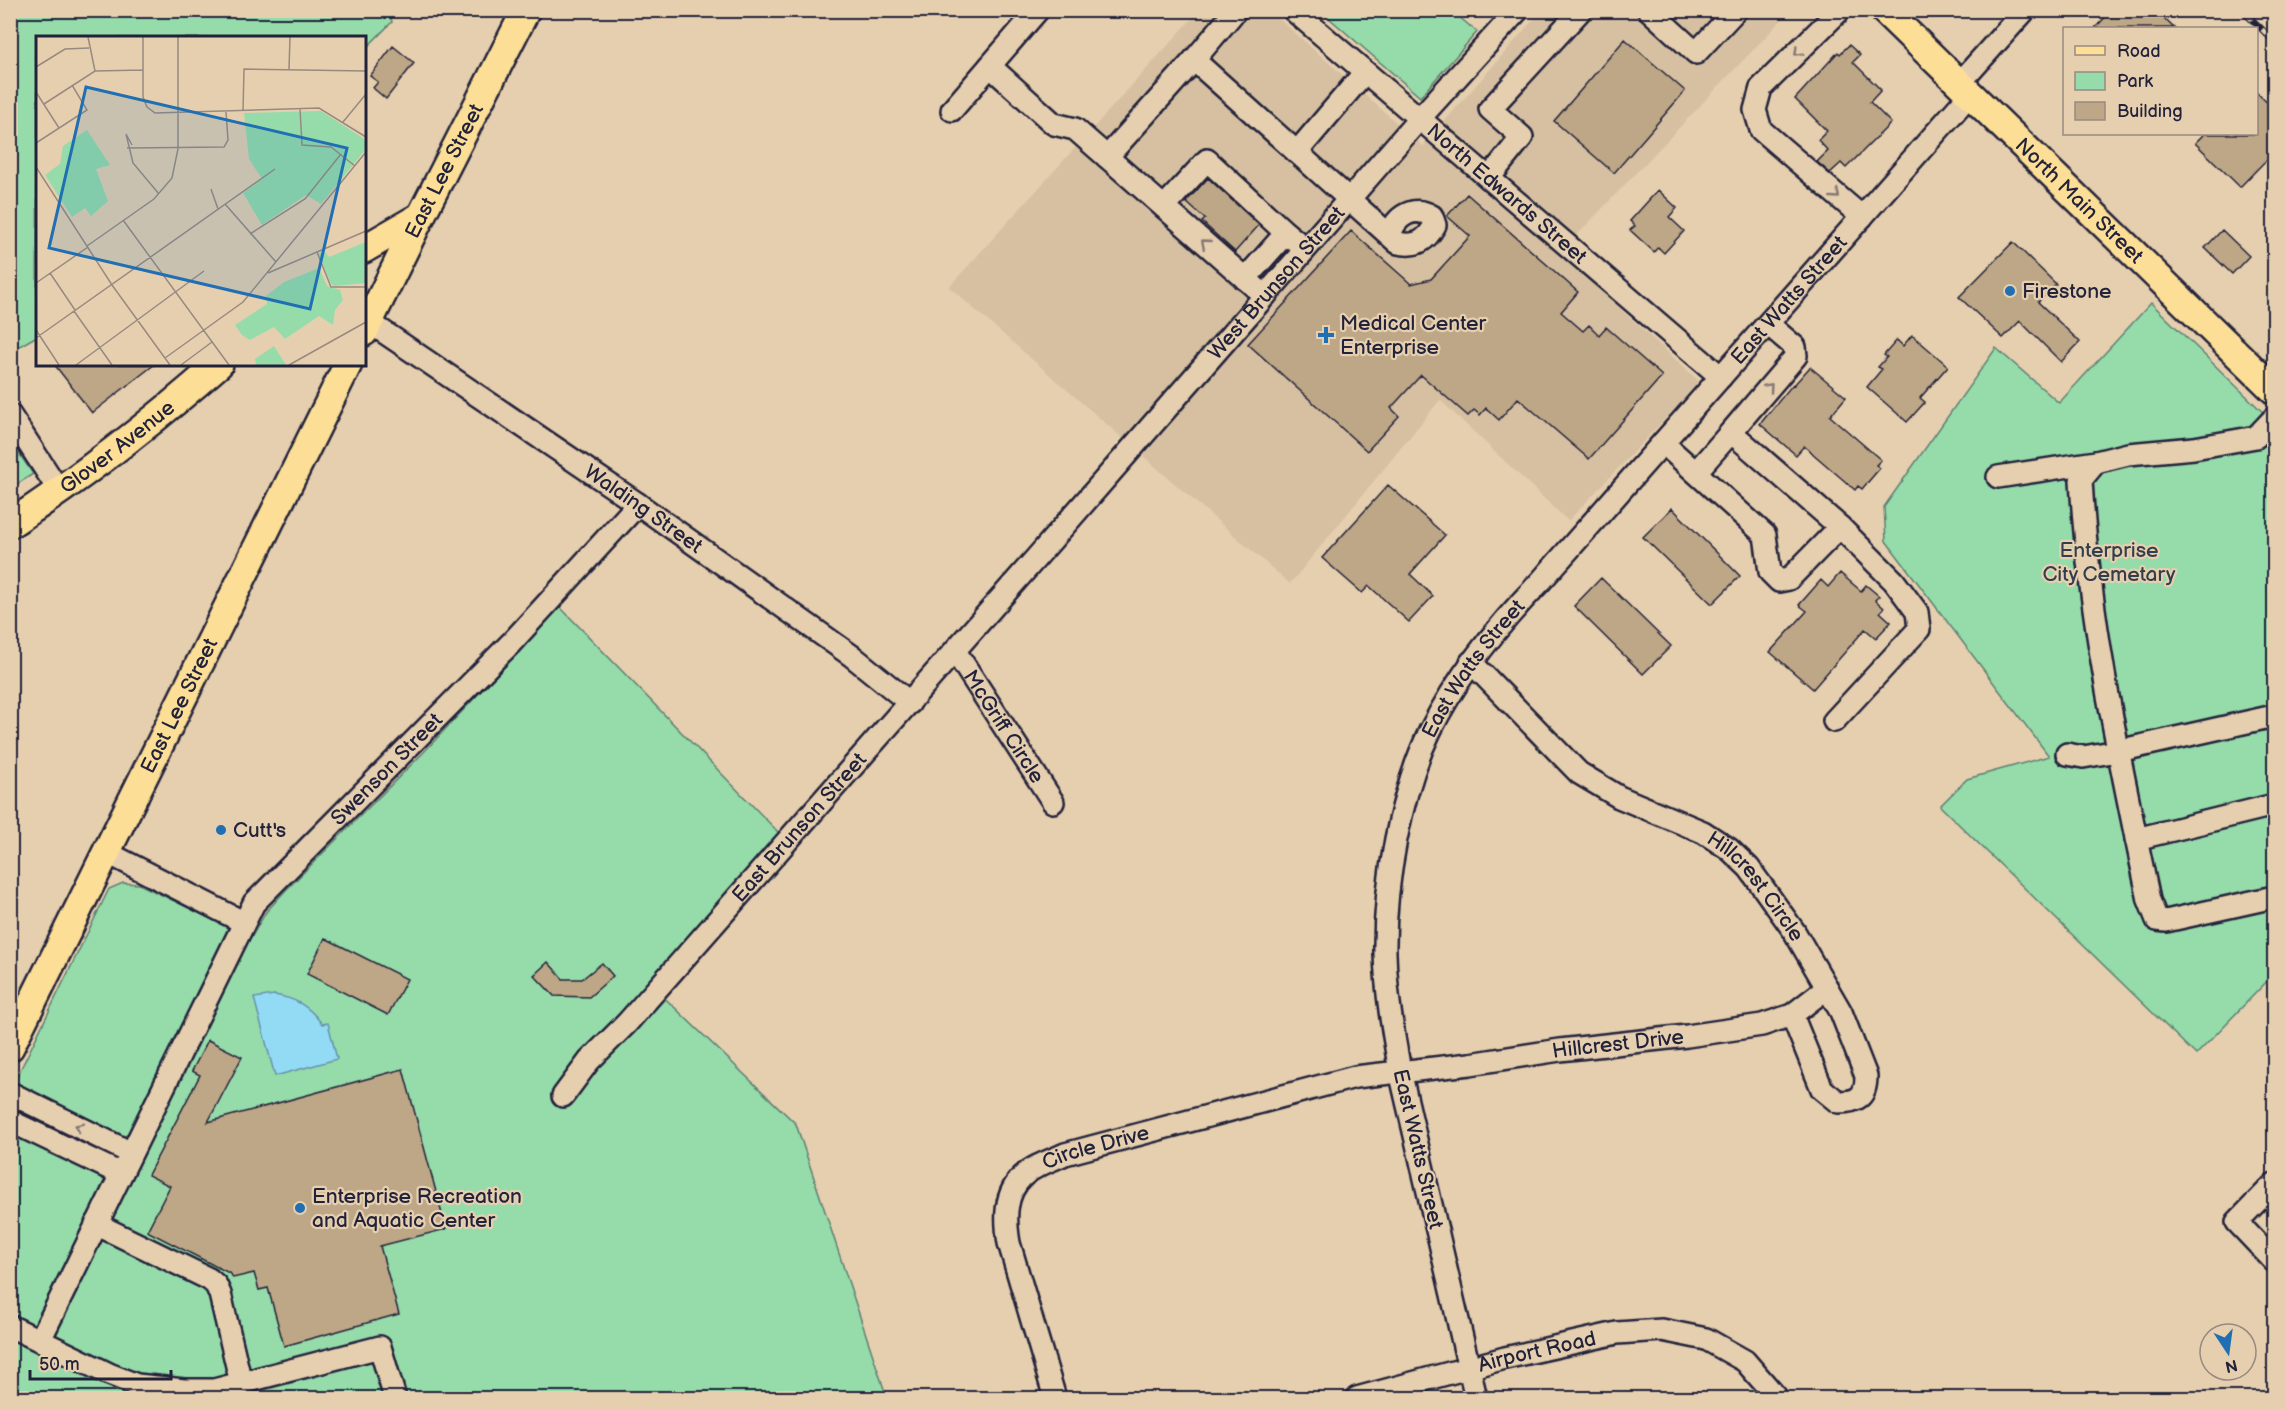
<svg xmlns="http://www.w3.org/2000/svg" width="2285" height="1409" font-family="'Balsamiq Sans',sans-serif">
<rect width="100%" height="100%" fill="#e6cfaf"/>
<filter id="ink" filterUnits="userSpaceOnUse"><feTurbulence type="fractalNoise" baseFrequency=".0167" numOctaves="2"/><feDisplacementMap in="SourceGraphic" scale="12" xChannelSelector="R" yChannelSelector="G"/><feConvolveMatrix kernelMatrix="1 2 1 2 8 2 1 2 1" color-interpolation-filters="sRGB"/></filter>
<g filter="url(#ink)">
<path fill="#d6c0a1" d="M1199 11H1270L1423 146 1541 11H1790L1560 253 1700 382 1568 521 1440 400 1290 584 949 287Z"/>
<path fill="#95dcaa" stroke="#5c7f72" stroke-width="1.5" d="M11 10H389L392 22 365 49 364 38H38L37 336 11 351Z
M1321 11H1452L1477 32 1420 97Z
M2151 303 2274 423V974L2196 1055 1940 806 1967 779 2049 756 1886 541 1884 507 1996 348 2059 403Z
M10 440 33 474 11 488H10Z
M560 607 780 834 648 982 796 1124 887 1398H11L10 1091 109 889 123 883 139 884 251 938 266 912 285 891 423 753Z"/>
<path fill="#93dbf5" stroke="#6691ab" stroke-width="1.5" d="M274 995C295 998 309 1006 322 1024L328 1023 337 1059 275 1076 254 998Z"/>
<path fill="#bea786" stroke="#22223b" stroke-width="1.5" d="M2112 10H2155L2174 28H2095Z
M1625 39 1685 91 1614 173 1554 121Z
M1849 45 1860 55 1853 62 1881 90 1870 102 1891 123 1846 168 1841 163 1830 173 1817 162 1828 151 1818 140 1827 131 1795 99 1838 52 1840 54Z
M393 46 414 63 386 99 373 88 378 82 370 76Z
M2256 92 2274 109V152L2240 187 2195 143 2204 134H2256Z
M1208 178 1259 225 1235 252 1202 222 1205 219 1186 202Z
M1658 190 1677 208 1669 217 1684 231 1664 253 1658 247 1654 252 1630 230 1635 226 1630 221Z
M1467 194 1578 292 1561 312 1583 331 1589 325 1599 335 1606 327 1662 376 1589 459 1518 398 1499 420 1486 408 1480 415 1474 410 1468 416 1421 375 1391 408 1399 416 1367 451 1248 344 1351 231 1411 284 1431 279 1470 236 1447 216Z
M2222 230 2249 256 2232 274 2205 248Z
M2013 242 2056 284 2038 302 2080 342 2061 362 2020 321 2003 338 1959 297Z
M1912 335 1948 366 1920 398 1925 402 1907 422 1867 387 1882 369 1878 367 1887 357 1884 355 1897 340 1903 346Z
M54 364H155L92 413Z
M1810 367 1846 397 1830 416 1881 460 1876 465 1880 468 1862 489 1858 486 1855 490 1804 446 1796 455 1760 424 1793 384 1794 385Z
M1388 485 1445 535 1410 574 1433 596 1409 622 1369 586 1362 593 1322 558Z
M1672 508 1740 576 1712 604 1643 537Z
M1840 573 1861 591 1866 585 1879 596 1875 600 1884 608 1880 612 1891 622 1876 638 1865 629 1813 689 1770 652 1807 611 1799 605 1821 580 1828 587Z
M1601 578 1671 646 1643 674 1574 606Z
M325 938 407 979 388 1015 307 974Z
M548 962 563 979H582L602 963 613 976 589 997 554 996 534 975Z
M208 1040 242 1057 208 1122 403 1069 446 1229 380 1246 399 1314 284 1346 268 1288 259 1290 254 1273 233 1278 231 1274 147 1231 170 1186 148 1175 200 1075 192 1071Z"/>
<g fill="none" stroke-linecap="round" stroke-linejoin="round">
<defs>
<g id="minor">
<path d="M1236 10 1194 60 1398 243C1417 247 1426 241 1435 225L1432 216C1413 205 1396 216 1390 235"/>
<path id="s1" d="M1293 10 1721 377"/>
<path d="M1649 10 1696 53 1736 10"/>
<path d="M1840 10 1761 88 1755 110 1761 130 1862 217"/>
<path d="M990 66 1054 124 1075 129 1107 157 1194 60"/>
<path d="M1959 84 2025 10"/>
<path d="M952 110 1038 10"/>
<path d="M1297 152 1365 72"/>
<path d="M1107 157 1265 296"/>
<path d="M1489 178 1522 137 1490 109 1581 10"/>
<path d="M1164 207 1207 160 1286 233"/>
<path d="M1245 279 1286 233 1296 241"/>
<path id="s2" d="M369 322 638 504 852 656 910 703"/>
<path d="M10 415 60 492"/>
<path d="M2274 418 2256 437 2194 448 2128 454 2096 462 2081 480C2089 622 2120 761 2149 900L2157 920 2166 921 2274 897"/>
<path d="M1731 432 1796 356 1795 347 1768 324"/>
<path d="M1663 443 1765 535 1770 572 1779 581 1789 579 1840 527"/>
<path d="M1696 472 1731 432 1840 527 1894 581 1917 612 1919 629 1834 721"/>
<path d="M1998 477 2096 462"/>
<path id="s3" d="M955 651 1053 802"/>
<path id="s4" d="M1471 662 1579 773 1619 797 1703 832 1729 849 1749 868 1794 931 1841 1012 1866 1076C1866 1097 1858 1102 1838 1102L1822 1089 1792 1015"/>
<path d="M2067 754 2083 757 2118 751 2274 716"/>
<path d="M2136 839 2274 805"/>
<path d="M106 852 243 922"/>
<path d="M10 1093 131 1153"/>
<path id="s5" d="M563 1096 589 1061 627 1023 1037 557 1420 118 1518 10"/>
<path d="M10 1121 121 1174"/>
<path d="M2274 1184 2237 1222 2274 1261"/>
<path d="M96 1224 209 1279 216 1285 220 1294 241 1383"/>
<path d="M10 1326 109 1374 137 1385 184 1390H214L380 1347 395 1398"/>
<path id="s6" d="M40 1340 254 903 511 643 638 504"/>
<path id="s7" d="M1055 1398 1009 1243C1005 1219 1004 1194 1023 1176 1033 1166 1052 1160 1065 1154L1355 1077 1470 1064 1560 1050 1687 1036 1762 1025 1792 1015 1827 988"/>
<path id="s8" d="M1357 1398 1505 1358 1617 1333 1662 1330 1706 1339 1745 1361 1777 1398"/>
<path id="s9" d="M1476 1398 1400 1071C1393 1032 1386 993 1385 953 1384 885 1400 793 1430 731 1458 675 1497 626 1541 581L1970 94"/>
</g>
<g id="major">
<path id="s10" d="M1884 10 2274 390"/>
<path d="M364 249 421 216"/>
<path id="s11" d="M364 332 421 216 526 10"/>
<path id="s12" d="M10 524C84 476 153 422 219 364"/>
<path id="s13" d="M10 1047 348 364"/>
</g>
</defs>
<use href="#minor" stroke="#22223b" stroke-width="26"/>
<use href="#major" stroke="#22223b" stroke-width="32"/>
<use href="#minor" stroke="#e6cfaf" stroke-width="21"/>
<use href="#major" stroke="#fcde96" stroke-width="27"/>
<defs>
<path id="rail" d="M2242 10 2274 41"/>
</defs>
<use href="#rail" stroke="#22223b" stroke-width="7"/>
<use href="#rail" stroke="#e6cfaf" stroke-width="4.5" stroke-dasharray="14" stroke-linecap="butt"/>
</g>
<defs><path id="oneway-chevron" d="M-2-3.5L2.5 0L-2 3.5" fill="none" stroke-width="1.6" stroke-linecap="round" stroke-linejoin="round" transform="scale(1.5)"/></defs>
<g stroke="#847875">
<use href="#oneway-chevron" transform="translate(1798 52) rotate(135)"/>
<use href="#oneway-chevron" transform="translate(1836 195) rotate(41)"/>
<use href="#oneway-chevron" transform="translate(1205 243) rotate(-139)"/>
<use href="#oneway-chevron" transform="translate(1769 387) rotate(-49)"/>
<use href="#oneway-chevron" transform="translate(79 1127) rotate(-154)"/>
</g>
</g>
<g fill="#1f6fb2" stroke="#e6cfaf" stroke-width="2">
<circle cx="2010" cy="291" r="6"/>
<path d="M1323 326h6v6h6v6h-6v6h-6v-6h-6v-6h6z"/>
<circle cx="221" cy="830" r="6"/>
<circle cx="300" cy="1208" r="6"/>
</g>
<g text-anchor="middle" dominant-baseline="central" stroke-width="4.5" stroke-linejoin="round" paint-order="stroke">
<g font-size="21" fill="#22223b" stroke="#e6cfaf">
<text stroke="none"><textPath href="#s11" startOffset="180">East Lee Street</textPath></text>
<text stroke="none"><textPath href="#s1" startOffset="282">North Edwards Street</textPath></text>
<text stroke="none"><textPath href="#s10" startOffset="273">North Main Street</textPath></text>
<text stroke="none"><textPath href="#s5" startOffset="1082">West Brunson Street</textPath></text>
<text stroke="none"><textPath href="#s9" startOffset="1245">East Watts Street</textPath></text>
<text stroke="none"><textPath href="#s12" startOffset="132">Glover Avenue</textPath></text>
<text stroke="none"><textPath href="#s2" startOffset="332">Walding Street</textPath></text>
<text stroke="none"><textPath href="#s9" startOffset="759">East Watts Street</textPath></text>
<text stroke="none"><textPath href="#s13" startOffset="381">East Lee Street</textPath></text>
<text stroke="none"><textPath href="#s3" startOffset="90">McGriff Circle</textPath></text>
<text stroke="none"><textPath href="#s6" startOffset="675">Swenson Street</textPath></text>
<text stroke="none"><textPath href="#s5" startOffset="358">East Brunson Street</textPath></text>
<text stroke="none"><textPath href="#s4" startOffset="369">Hillcrest Circle</textPath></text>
<text stroke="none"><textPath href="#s7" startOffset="846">Hillcrest Drive</textPath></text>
<text stroke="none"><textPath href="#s7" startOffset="312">Circle Drive</textPath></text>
<text transform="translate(1418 1149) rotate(77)">East Watts Street</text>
<text stroke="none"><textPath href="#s8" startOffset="186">Airport Road</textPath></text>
</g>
<g font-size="21" fill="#22223b" stroke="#e6cfaf" text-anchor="start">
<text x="2022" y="291">Firestone</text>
<text x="1340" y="323">Medical Center<tspan x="1340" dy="24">Enterprise</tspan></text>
<text x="233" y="830">Cutt's</text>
<text x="312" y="1196">Enterprise Recreation<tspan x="312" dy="24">and Aquatic Center</tspan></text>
</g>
<g font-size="21" fill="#333e4c" stroke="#e6cfaf">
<text x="2109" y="550">Enterprise<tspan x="2109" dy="24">City Cemetary</tspan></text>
</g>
</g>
<g transform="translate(36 36)">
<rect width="330" height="330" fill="#e6cfaf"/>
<path d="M285 75 330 104V113L285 168 270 159 226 189 207 157 226 143 213 123 208 77ZM51 94 74 129 60 133 72 165 55 180 49 172 36 181 9 139 24 128 27 110ZM330 206V247L298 250 294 246 283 218 289 216 293 221ZM283 232 291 250 304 254 307 264 299 274 297 289 283 280 249 303 238 291 214 304 206 299 199 289 231 268 230 260 248 246ZM238 310 250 329H220L219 323Z" fill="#95dcaa"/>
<path fill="none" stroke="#988a81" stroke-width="1.5" d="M52 1 59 35M107 1V61L111 71 119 77 283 72 330 101M0 31 29 13 53 12M253 33 254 1M0 56 23 92M8 68 59 35 107 34M264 73 266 109 295 111 319 130M207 75 208 33 330 35M307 86 330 58M0 107 51 74 36 49M96 109 90 98 97 127 123 158M91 112 188 111 192 104 190 76M0 131 76 249 134 329M175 153 182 173M189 168 240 226M87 184 193 329M214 198 269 163 305 118M51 210 118 163 136 142 142 113V1M281 216 295 251H330M14 237 39 274M232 237 330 195M0 247 52 211M38 275 76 329M0 294 23 329M0 302 239 133M129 322 207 266 330 116M40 329 168 235M145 329 176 306M253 329 330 286"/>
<path fill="#1f6fb2" fill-opacity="0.15" stroke="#1f6fb2" stroke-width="3" d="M50 51 311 112 274 273 13 212Z"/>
<rect width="330" height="330" fill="none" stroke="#22223b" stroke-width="3"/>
</g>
<rect width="2285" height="1409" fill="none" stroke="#e6cfaf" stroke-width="36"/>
<rect x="18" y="18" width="2249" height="1373" fill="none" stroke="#22223b" stroke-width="2" filter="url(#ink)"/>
<rect x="2063" y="27" width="195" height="108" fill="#e6cfaf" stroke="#988a81" stroke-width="1.5"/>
<rect x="2075" y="46" width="30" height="9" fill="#fcde96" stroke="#988a81" stroke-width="1.5"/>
<text x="2117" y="57" font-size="18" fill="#22223b">Road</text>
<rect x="2075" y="72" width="30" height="18" fill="#95dcaa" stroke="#988a81" stroke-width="1.5"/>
<text x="2117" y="87" font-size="18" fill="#22223b">Park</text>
<rect x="2075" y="102" width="30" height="18" fill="#bea786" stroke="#988a81" stroke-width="1.5"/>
<text x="2117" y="117" font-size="18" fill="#22223b">Building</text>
<g transform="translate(2228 1352) rotate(167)"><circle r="28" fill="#e6cfaf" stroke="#988a81" stroke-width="1.5"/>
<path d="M0-4.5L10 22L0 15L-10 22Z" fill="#1f6fb2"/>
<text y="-9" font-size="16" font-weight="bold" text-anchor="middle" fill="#22223b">N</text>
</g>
<path d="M30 1370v9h141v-9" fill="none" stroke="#22223b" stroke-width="3"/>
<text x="39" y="1370" font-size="18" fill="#22223b" stroke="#e6cfaf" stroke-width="4.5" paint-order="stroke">50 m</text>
</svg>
